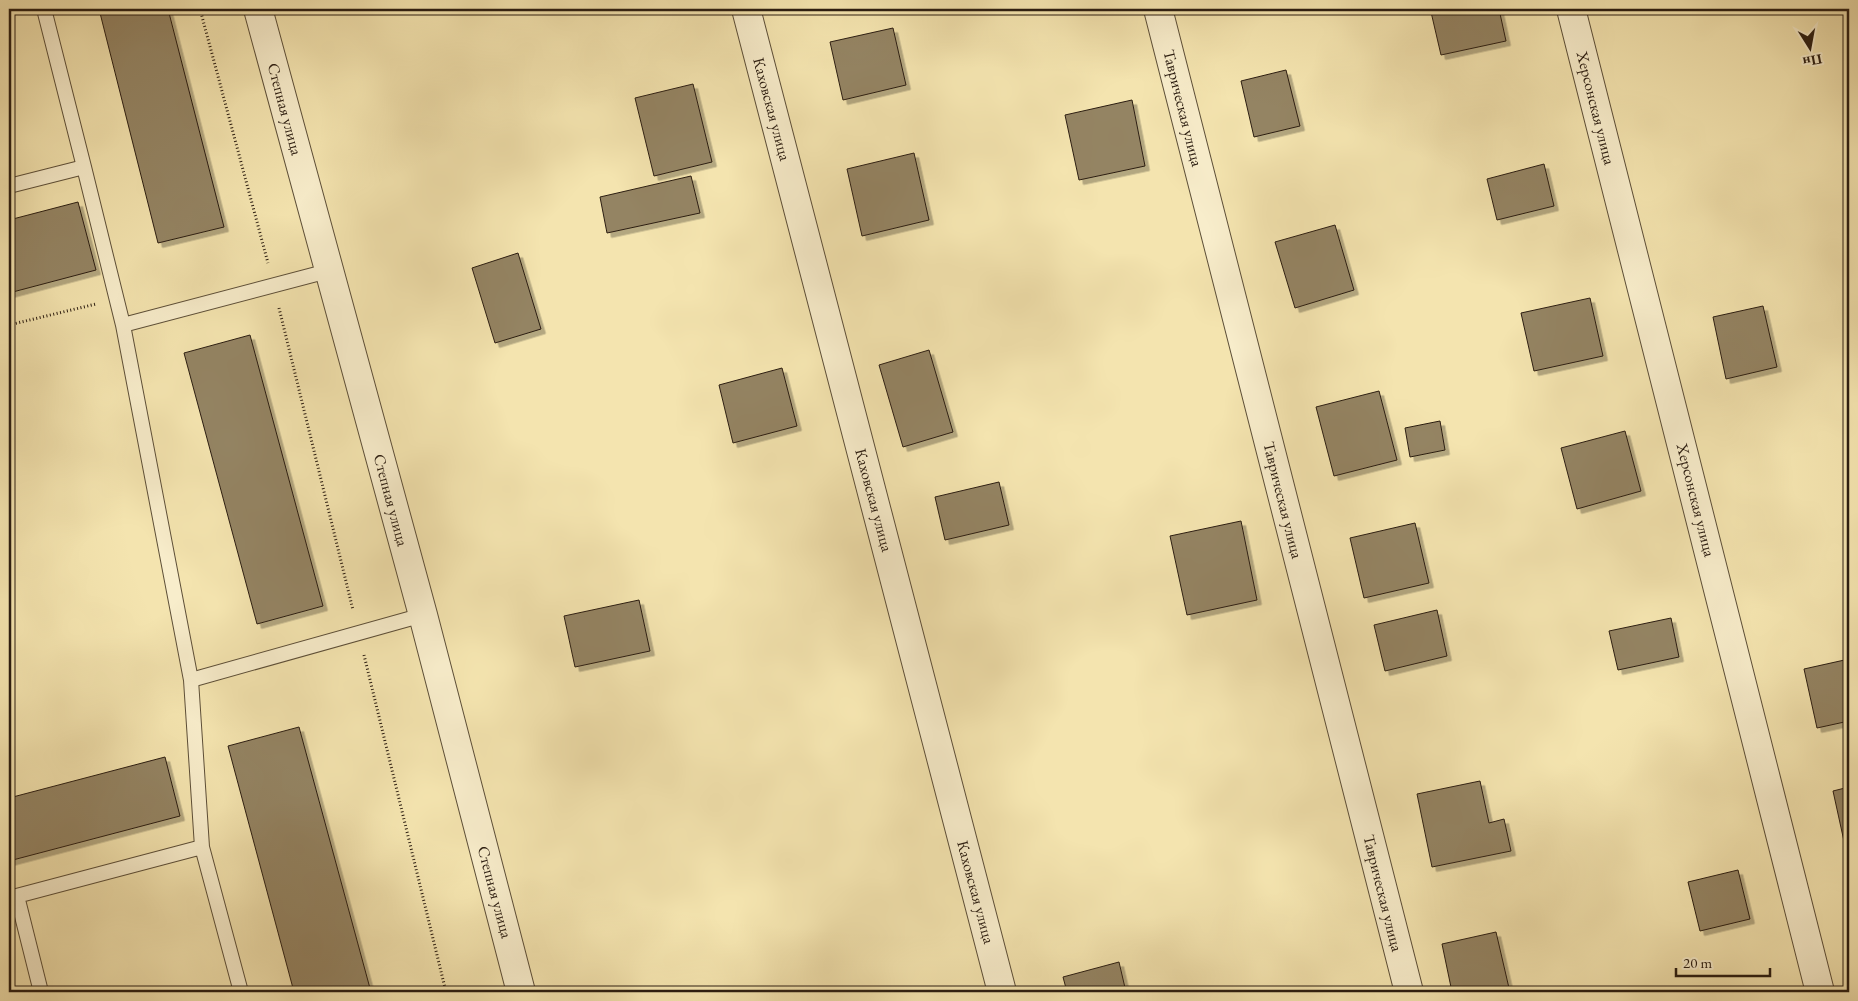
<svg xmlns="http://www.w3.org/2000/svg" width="1858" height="1001" font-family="'EB Garamond',serif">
<defs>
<filter id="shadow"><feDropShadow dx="4.5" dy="4.5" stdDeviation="0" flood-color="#0004"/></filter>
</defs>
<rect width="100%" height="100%" fill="#f4e4af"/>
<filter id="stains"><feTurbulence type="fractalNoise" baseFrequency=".004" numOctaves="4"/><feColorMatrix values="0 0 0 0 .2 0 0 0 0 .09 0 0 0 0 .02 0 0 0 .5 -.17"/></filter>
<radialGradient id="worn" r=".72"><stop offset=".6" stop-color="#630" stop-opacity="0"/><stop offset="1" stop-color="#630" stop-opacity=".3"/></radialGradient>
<path fill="#948463" stroke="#2b1d11" filter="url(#shadow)" d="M99 9H168L224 227 158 243Z
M1446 9H1499L1506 41 1441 55 1431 12Z
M893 28 906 85 843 100 830 42Z
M1286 70 1300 126 1254 137 1241 81Z
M693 84 712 162 654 176 635 98Z
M1132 100 1145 166 1079 180 1065 115Z
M914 153 929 220 862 236 847 169Z
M1544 164 1554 206 1497 220 1487 179Z
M691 176 700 213 607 233 600 197Z
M78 202 96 270 9 293V220Z
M1335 225 1354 290 1295 308 1275 242Z
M518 253 541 329 495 343 472 268Z
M1590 298 1603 356 1534 371 1521 313Z
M1763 306 1777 367 1726 379 1713 317Z
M250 335 323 606 257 624 184 353Z
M929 350 953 432 903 447 879 365Z
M782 368 797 426 733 443 719 385Z
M1379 391 1397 460 1334 476 1316 407Z
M1440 421 1445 450 1410 457 1405 428Z
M1625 431 1641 491 1577 509 1561 448Z
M999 482 1009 525 945 540 935 497Z
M1241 521 1257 600 1187 615 1170 536Z
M1415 523 1429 583 1364 598 1350 538Z
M639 600 650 651 575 667 564 616Z
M1437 610 1447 656 1385 671 1374 625Z
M1671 618 1679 657 1618 670 1609 631Z
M1849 659V721L1817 728 1804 669Z
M299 727 371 992H294L228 746Z
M165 757 180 816 9 861V798Z
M1480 781 1489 823 1504 819 1511 851 1432 867 1417 794Z
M1849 787V854L1847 855 1833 791Z
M1738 870 1750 919 1700 931 1688 882Z
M1496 932 1509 988 1489 992H1452L1442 944Z
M1119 962 1126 992H1067L1063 977Z"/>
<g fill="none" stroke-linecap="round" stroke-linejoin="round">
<defs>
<path id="service" d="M84 167 123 325 191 680 202 847 241 992
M9 186 84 167 44 9
M123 325 328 271
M191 680 423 615
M17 896 41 992
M9 898 202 847"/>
<path id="minor" d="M258 9 423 615 521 992
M746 9 1002 992
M1158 9 1409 992
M1571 9 1820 992"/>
</defs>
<use href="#service" stroke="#5d4f38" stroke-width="16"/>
<use href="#minor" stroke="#5d4f38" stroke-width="30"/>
<path stroke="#2b1d11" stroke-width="3" stroke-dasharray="1 2.5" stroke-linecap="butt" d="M200 9 268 263
M279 308 353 610
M9 325 96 304
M364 655 446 992"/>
<use href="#service" stroke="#f8edcb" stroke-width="14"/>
<use href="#minor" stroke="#f8edcb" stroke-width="28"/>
</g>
<g text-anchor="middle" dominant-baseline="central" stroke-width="4.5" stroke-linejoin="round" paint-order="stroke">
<g font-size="16" fill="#2b1d11" stroke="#f8edcb">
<text transform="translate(1183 108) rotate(76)">Таврическая улица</text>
<text transform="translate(1596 108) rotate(76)">Херсонская улица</text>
<text transform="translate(285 109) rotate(75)">Степная улица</text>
<text transform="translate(772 109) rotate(75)">Каховская улица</text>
<text transform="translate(391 500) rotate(75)">Степная улица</text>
<text transform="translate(874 500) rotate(75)">Каховская улица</text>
<text transform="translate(1283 500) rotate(76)">Таврическая улица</text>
<text transform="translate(1696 500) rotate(76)">Херсонская улица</text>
<text transform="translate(495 892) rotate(75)">Степная улица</text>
<text transform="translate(976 892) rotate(75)">Каховская улица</text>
<text transform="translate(1383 893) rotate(76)">Таврическая улица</text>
</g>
</g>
<rect width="1858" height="1001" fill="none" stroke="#f4e4af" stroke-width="30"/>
<rect x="10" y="10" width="1838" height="981" fill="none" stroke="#2b1d11" stroke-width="2.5"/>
<rect x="15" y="15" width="1828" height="971" fill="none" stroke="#2b1d11"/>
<g transform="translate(1810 48) rotate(169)" stroke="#f8edcb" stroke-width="4" paint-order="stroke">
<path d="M0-4L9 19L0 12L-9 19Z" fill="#2b1d11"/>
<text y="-8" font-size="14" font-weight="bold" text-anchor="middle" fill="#2b1d11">Пн</text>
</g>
<path d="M1676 968v8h94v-8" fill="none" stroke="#2b1d11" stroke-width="2.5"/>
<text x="1683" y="968" font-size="15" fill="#2b1d11" stroke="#f8edcb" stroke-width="4" paint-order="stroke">20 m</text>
<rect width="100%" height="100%" filter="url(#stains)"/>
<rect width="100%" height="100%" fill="url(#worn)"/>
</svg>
